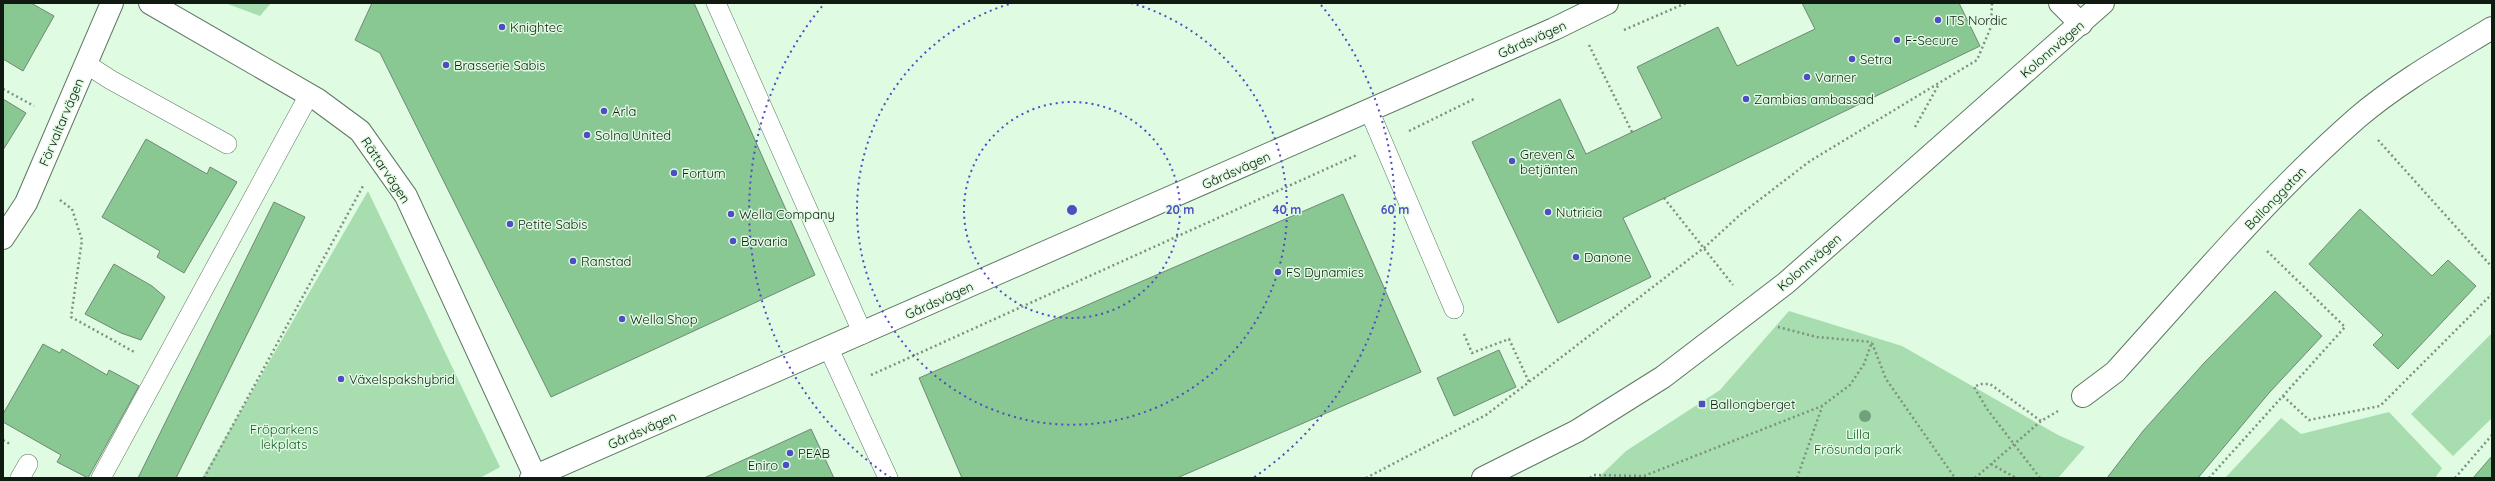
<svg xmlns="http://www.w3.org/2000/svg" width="2495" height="481" font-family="Quicksand,sans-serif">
<rect width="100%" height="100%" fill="#dffbe2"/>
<path fill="#a7ddaf" d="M225 3H271L260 16Z
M368 191 500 467 480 478H202Z
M1789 311 1902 346 2058 435 2085 447 2058 478H1598L1626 451 1720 390Z
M2492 333V418L2453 456 2411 414Z
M2389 412 2442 468 2435 478H2225L2281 418 2301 434Z"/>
<path fill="#89c793" stroke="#708973" d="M3 3H31L54 16 23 71 3 59Z
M372 3H694L815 275 551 397 380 53 355 40Z
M1802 3H1959L1980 46 1623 218 1651 277 1558 323 1472 142 1560 99 1586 154 1662 118 1637 67 1718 27 1737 66 1815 29Z
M3 99 26 113 3 150Z
M146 139 207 174 210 167 237 182 184 273 157 257 160 251 102 217Z
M1343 194 1421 372 1177 478H962L919 378Z
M274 202 305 217 176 478H138Z
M2360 209 2432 276 2448 260 2476 286 2398 369 2373 345 2383 335 2309 264Z
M114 264 152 286 165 297 141 340 121 333 85 314Z
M2275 291 2322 336 2269 393 2198 478H2107L2143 431 2204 363Z
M43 344 60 353 62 349 107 375 109 370 139 386 88 478 57 462 61 455 3 422V414Z
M1499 350 1516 387 1454 416 1437 378Z
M811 429 834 478H704Z
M2492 456V478H2473Z"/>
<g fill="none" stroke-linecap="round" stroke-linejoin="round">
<defs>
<path id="lane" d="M716 3 863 334
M86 64 111 80 227 144
M1369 110 1454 309
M829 349 888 478
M20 478 28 464
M101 478 309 95"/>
<path id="street" d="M150 3 318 100 360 131 406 196 535 476
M2060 3 2081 24
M3 238 26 203 112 3
M2083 396 2115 372C2194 285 2269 195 2357 118 2398 83 2446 56 2492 28
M531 478 1554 29 1607 3"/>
<path id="secondary" d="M1483 478 1577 431 1663 377 1786 283 2103 3"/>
</defs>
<use href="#lane" stroke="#5f7863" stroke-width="20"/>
<use href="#street" stroke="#5f7863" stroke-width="24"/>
<use href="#secondary" stroke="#5f7863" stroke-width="24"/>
<path stroke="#7d917f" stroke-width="2.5" stroke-dasharray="2 3" stroke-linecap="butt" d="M1624 30 1686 3
M1589 45 1632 132
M3 89 34 106
M1915 127 1939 84
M1409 131 1474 99
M2378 140 2492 267
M1664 198 1733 285
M60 200 72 209 82 240 71 317 136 353
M1778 327 1817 337 1872 342
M1464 334 1472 353 1509 339 1529 382
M1872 343 1886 379 1955 478
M871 375 1357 155
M2283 396 2309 420 2380 406 2492 294
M3 440 10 444
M1991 464 2016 478
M204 478 363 186
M1366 478 1486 415 1705 247 1741 214 1810 161 1977 60 1991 27 1992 3
M1590 478 1594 475 1644 476 1822 406 1850 385 1864 364 1872 342
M1797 478 1822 407
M1975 478 2041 421 2058 411
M2040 478 1987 409 1974 387 1980 384H1990L2041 421
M2209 478 2345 327 2265 249
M2455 478 2492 435"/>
<use href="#lane" stroke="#fff" stroke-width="19"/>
<use href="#street" stroke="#fff" stroke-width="22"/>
<use href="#secondary" stroke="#fff" stroke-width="22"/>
</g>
<circle fill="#70a17c" cx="1865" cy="416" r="6"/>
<g fill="none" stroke="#4f4dc4" stroke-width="2" stroke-dasharray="2 4">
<circle cx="1072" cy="210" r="108"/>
<path d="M1131 3A215 215 0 1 1 1013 3"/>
<path d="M891 478A323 323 0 0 1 823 5M1321 5A323 323 0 0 1 1253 478"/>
</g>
<g fill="#4f4dc4" stroke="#dffbe2" stroke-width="1.5">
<circle cx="1938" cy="20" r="4"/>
<circle cx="502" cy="27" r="4"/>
<circle cx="1897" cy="40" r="4"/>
<circle cx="1852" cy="59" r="4"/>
<circle cx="446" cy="65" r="4"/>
<circle cx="1807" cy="77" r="4"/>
<circle cx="1746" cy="99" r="4"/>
<circle cx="604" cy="111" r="4"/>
<circle cx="587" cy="135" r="4"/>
<circle cx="1512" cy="161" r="4"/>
<circle cx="674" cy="173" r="4"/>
<circle cx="1548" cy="212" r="4"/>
<circle cx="731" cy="214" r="4"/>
<circle cx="510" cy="224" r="4"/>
<circle cx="733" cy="241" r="4"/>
<circle cx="1576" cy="257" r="4"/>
<circle cx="573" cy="261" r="4"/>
<circle cx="1278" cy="272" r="4"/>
<circle cx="622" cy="319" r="4"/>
<circle cx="341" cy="379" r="4"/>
<rect x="1698" y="400" width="8" height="8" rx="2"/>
<circle cx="790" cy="453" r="4"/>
<circle cx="786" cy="465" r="4"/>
</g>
<g text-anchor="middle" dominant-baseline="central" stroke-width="3" stroke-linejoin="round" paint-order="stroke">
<g font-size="13" fill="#101a11" stroke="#dffbe2" text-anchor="start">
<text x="1946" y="20">ITS Nordic</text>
<text x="510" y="27">Knightec</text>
<text x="1905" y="40">F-Secure</text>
<text x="1860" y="59">Setra</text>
<text x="454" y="65">Brasserie Sabis</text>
<text x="1815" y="77">Varner</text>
<text x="1754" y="99">Zambias ambassad</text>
<text x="612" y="111">Arla</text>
<text x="595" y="135">Solna United</text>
<text x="1520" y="154">Greven &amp;<tspan x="1520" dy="15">betjänten</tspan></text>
<text x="682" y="173">Fortum</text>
<text x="1556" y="212">Nutricia</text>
<text x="739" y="214">Wella Company</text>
<text x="518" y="224">Petite Sabis</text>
<text x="741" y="241">Bavaria</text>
<text x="1584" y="257">Danone</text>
<text x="581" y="261">Ranstad</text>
<text x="1286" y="272">FS Dynamics</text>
<text x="630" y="319">Wella Shop</text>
<text x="349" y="379">Växelspakshybrid</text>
<text x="1710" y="404">Ballongberget</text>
<text x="798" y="453">PEAB</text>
<text x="778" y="465" text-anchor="end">Eniro</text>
</g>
<g font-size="13" fill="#101a11" stroke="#dffbe2">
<text transform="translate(1532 39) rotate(-24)">Gårdsvägen</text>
<text transform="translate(2052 49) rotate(-41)">Kolonnvägen</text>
<text transform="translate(61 122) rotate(-67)">Förvaltarvägen</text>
<text transform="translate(386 170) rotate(56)">Rättarvägen</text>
<text transform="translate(1236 170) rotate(-24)">Gårdsvägen</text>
<text transform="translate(2275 198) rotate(-46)">Ballonggatan</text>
<text transform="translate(1809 262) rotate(-41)">Kolonnvägen</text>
<text transform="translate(939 300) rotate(-24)">Gårdsvägen</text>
<text transform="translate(642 430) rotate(-24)">Gårdsvägen</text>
</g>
<g font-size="13" fill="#155828" stroke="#dffbe2">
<text x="284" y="429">Fröparkens<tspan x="284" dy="15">lekplats</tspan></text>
<text x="1858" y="434">Lilla<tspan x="1858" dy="15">Frösunda park</tspan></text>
</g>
</g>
<circle cx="1072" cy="210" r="6" fill="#4f4dc4" stroke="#dffbe2" stroke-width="2"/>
<g font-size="12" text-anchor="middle" font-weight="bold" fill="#4f4dc4" stroke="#dffbe2" stroke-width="3" stroke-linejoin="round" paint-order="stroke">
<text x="1180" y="214">20 m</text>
<text x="1287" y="214">40 m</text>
<text x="1395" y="214">60 m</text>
</g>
<rect width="2495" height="481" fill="none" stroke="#101a11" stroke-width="8"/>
</svg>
